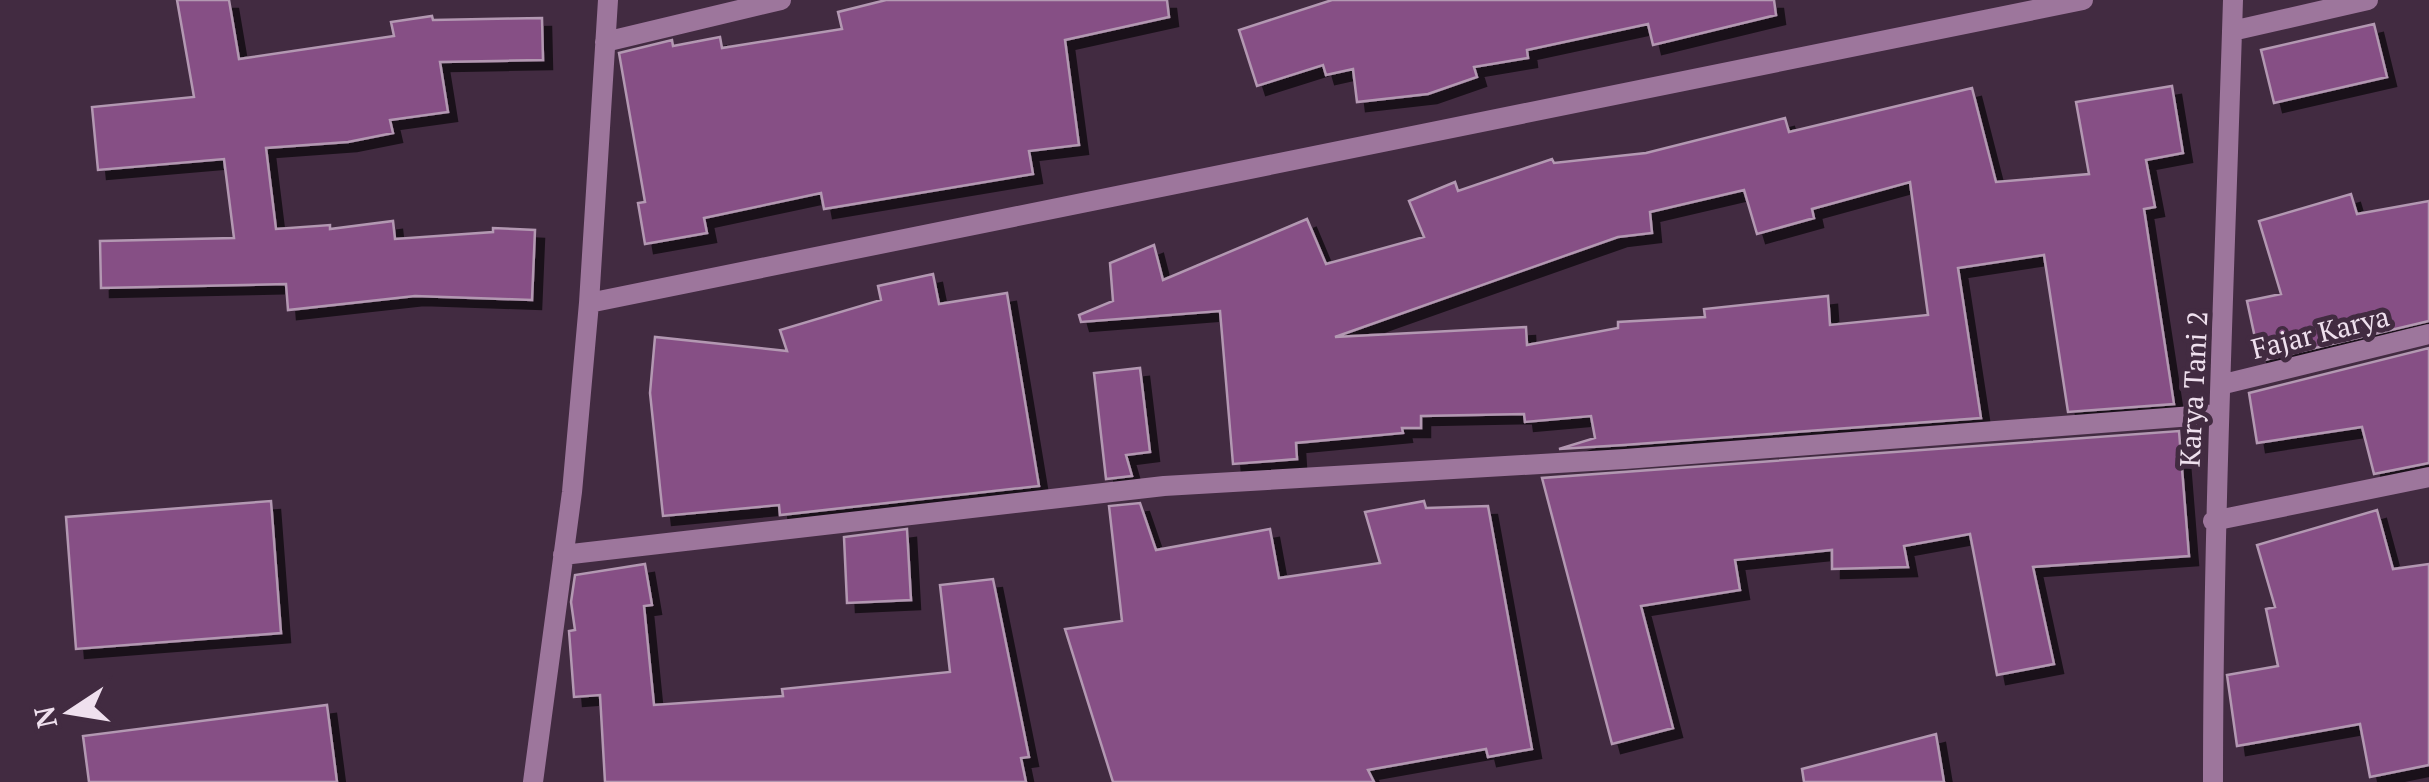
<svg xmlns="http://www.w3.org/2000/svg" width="2429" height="782" font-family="'PT Serif',serif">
<defs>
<filter id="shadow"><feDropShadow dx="9" dy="9" stdDeviation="0" flood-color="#0009"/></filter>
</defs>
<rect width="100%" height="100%" fill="#422b41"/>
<path fill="#865085" stroke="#b398b2" stroke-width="2.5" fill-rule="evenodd" filter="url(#shadow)" d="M177 0H229L239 59 394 36 391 22 432 16 433 20 542 18 543 60 440 62 448 112 390 120 393 133 348 142 266 148 276 229 330 225V229L393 221 395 239 493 232V228L535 230 532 300 415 296 288 310 286 284 101 288 100 241 234 238 224 159 98 170 92 107 194 97Z
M886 0H1167L1169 17 1065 40 1079 145 1029 151 1033 174 824 209 821 193 704 218 707 233 645 244 638 203 645 202 619 53 672 40 673 46 720 37 722 48 842 29 838 12Z
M1332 0H1774L1776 15 1653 45 1648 24 1527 50 1528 58 1474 67 1477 77 1428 94 1357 102 1353 69 1326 75 1323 65 1257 86 1239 30Z
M2374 24 2387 77 2274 103 2261 50Z
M2172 86 2183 153 2146 160 2155 207 2144 209 2174 404 2068 412 2044 255 1958 268 1981 418 1624 445 1559 449 1595 438 1591 416 1525 422 1524 414 1421 416V428H1402L1403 433 1296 443 1297 459 1233 464 1220 311 1081 322 1079 315 1113 301 1110 263 1154 245 1163 280 1307 219 1326 264 1424 237 1409 201 1455 182 1458 191 1552 159 1554 163 1646 153 1785 118 1789 132 1972 88 1996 182 2089 174 2076 102ZM1910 182 1928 315 1830 325 1828 296 1704 309 1705 317 1618 322V328L1527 345 1526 327 1335 337 1618 237 1652 233 1650 212 1744 190 1757 234 1814 218 1812 209Z
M2351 194 2357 214 2429 201V321L2260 361 2247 301 2281 294 2259 221Z
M933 274 939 304 1007 293 1039 486 780 515 779 505 663 516 650 393 655 337 787 351 780 330 881 300 878 286Z
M2429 348V463L2374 474 2362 427 2257 443 2249 393Z
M1140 368 1150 452 1126 455 1132 476 1106 479 1094 373Z
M2179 431 2189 556 2033 567 2054 664 1997 675 1970 534 1904 546 1908 567 1832 569V550L1735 560 1740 590 1641 606 1673 728 1612 744 1542 478Z
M271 501 281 633 76 649 66 517Z
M1424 501 1426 508 1488 506 1532 749 1488 757 1486 749 1368 770 1374 782H1113L1065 629 1122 621 1109 506 1140 503 1156 550 1270 529 1279 578 1380 563 1365 512Z
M2377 510 2393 569 2429 564V765L2370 777 2360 724 2237 746 2227 675 2278 666 2266 609 2275 607 2257 545Z
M907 529 911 600 847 603 844 537Z
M645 564 652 605 644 606 654 705 783 696 782 689 950 672 940 585 993 579 1029 757 1021 758 1026 782H605L600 695 574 697 569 631 575 630 571 602 575 575Z
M327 705 337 782H89L83 736Z
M1936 734 1944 782H1804L1802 769Z"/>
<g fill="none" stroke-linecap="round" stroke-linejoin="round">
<path stroke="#9d769c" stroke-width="20" d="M2232 31 2368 0
M605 42 781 0
M589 303 2083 0
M2224 384 2429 334
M2213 521 2429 477
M563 555 1164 486 1625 459 2219 414
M533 782 572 492 589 303 608 0
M2213 782C2213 521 2225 261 2233 0"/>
</g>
<g text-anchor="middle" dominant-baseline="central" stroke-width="10" stroke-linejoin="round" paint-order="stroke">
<g font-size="28" fill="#efe0ee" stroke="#422b41">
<text transform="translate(2320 332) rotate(-14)">Fajar Karya</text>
<text transform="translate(2193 389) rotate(-87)">Karya Tani 2</text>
</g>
</g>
<g transform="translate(70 712) rotate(258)" stroke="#422b41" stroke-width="8" paint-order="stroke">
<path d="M0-8L18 38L0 25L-18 38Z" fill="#efe0ee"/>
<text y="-15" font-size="28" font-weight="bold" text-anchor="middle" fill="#efe0ee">N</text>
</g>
</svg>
